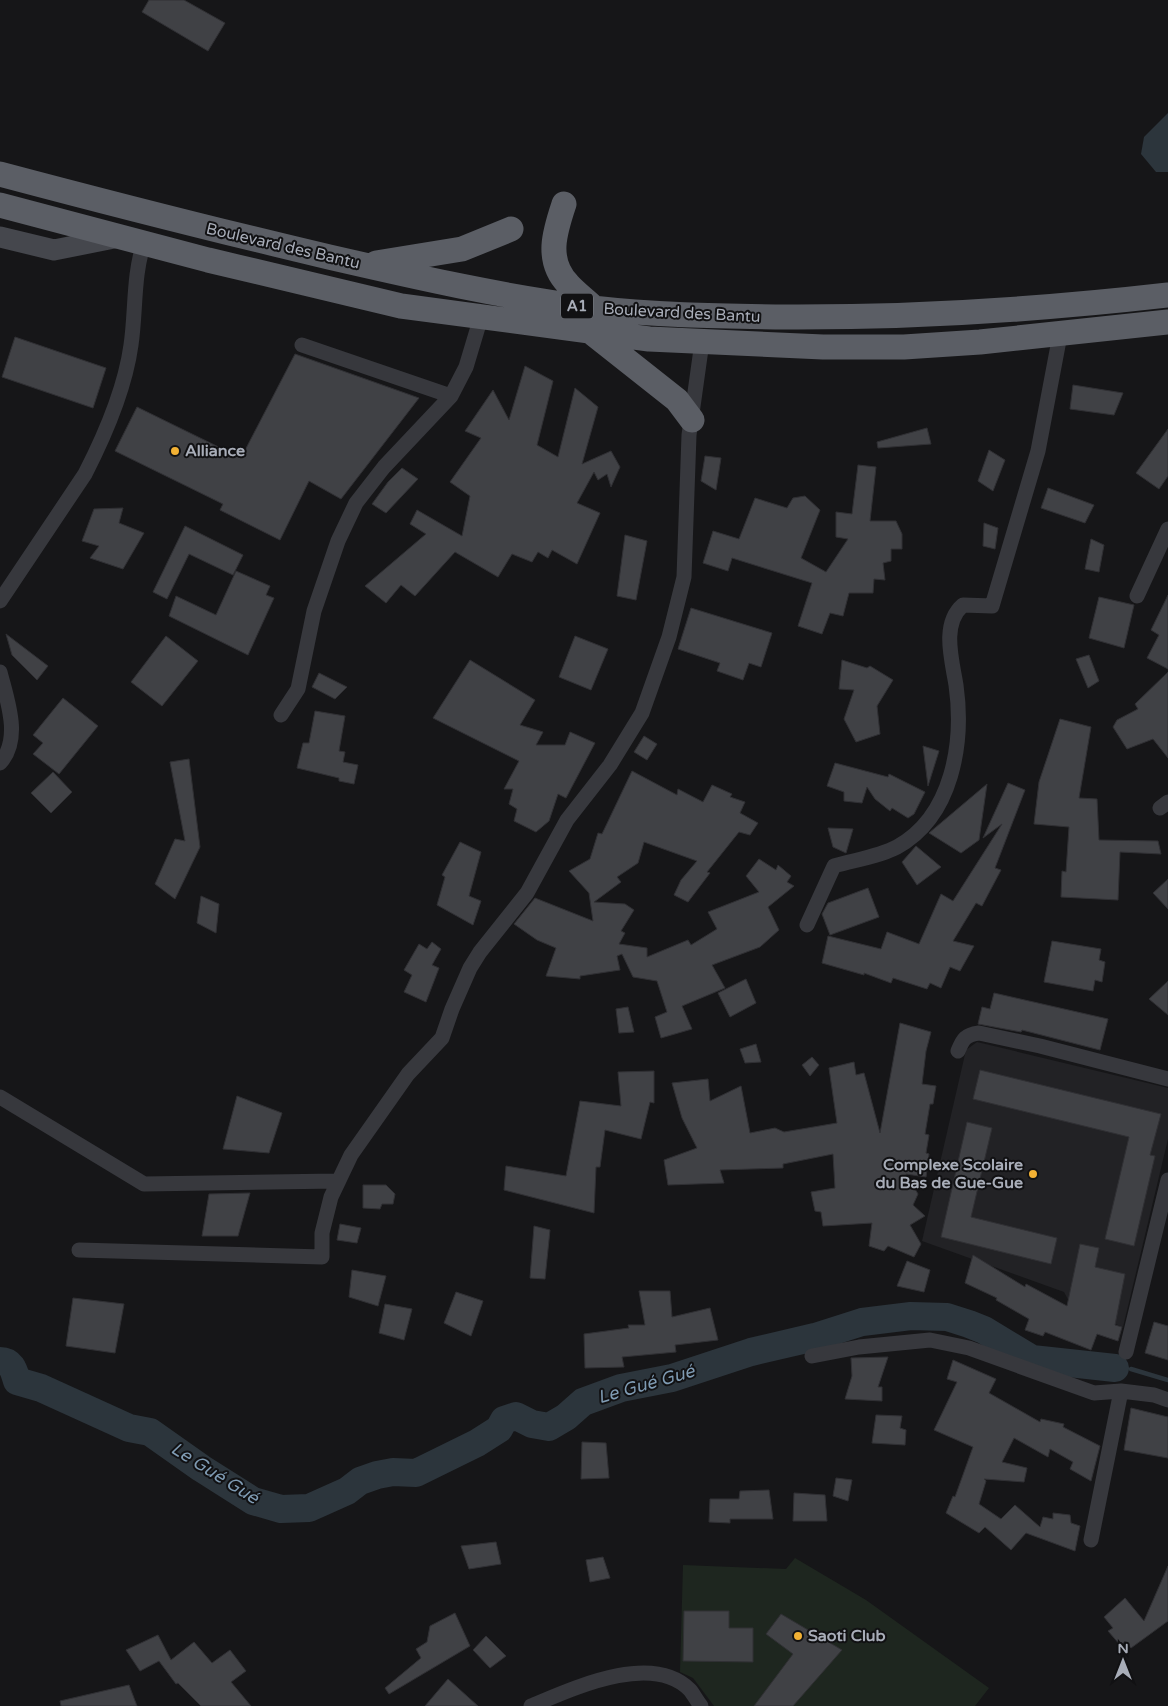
<svg xmlns="http://www.w3.org/2000/svg" width="1168" height="1706" font-family="'Varela Round',sans-serif">
<rect width="100%" height="100%" fill="#161618"/>
<path fill="#222225" d="M977 1042 1168 1088V1139L1123 1327 1072 1307 1064 1292 922 1241 966 1050Z"/>
<path fill="#1e261f" d="M795 1558 866 1600 989 1688 975 1706H714L693 1678 680 1672 683 1565 786 1569Z"/>
<path fill="#2c353c" d="M1168 113V172H1156L1141 154 1144 137Z"/>
<g fill="none" stroke-linecap="round" stroke-linejoin="round">
<path stroke="#2c353c" stroke-width="4.5" d="M1131 1369 1168 1380"/>
<path stroke="#2c353c" stroke-width="28" d="M0 1361C12 1361 14 1371 17 1381L41 1388 129 1428 150 1432 201 1468 253 1501 281 1509 309 1508 347 1491 360 1481 377 1475 393 1472 416 1473 477 1443 499 1429 504 1420 516 1416 532 1424 549 1427 566 1417 583 1402 621 1388 672 1378 751 1352 815 1337 862 1322 911 1316 947 1317 969 1324 984 1330 1032 1359 1115 1368"/>
</g>
<path fill="#404145" stroke="#303034" d="M149 0H184L225 23 208 51 142 12Z
M15 337 106 368 93 408 2 377Z
M295 354 419 398 341 499 309 481 280 540 220 510 223 504 115 451 137 407 241 458Z
M525 366 553 381 537 445 558 457 575 388 598 407 582 464 611 451 620 467 611 487 607 474 598 480 594 472 577 503 600 513 577 564 552 550 548 558 538 552 532 562 512 554 498 577 455 552 415 596 401 585 386 603 365 586 426 534 410 524 417 510 462 536 470 496 450 482 481 438 465 431 493 390 509 420Z
M1073 385 1123 393 1114 415 1070 409Z
M927 428 931 444 878 448 877 442Z
M1168 429V476L1159 489 1136 473Z
M989 450 1005 460 993 491 978 481Z
M705 456 721 458 716 490 701 481Z
M858 465 876 467 870 521H896L902 534V549H891V561L883 563 885 580 874 579 873 593H849L843 616 830 613 822 634 798 626 812 583 732 558 728 571 703 563 713 531 739 539 755 498 787 508 793 498 805 496 820 510 801 558 826 572 848 539 836 537V512L852 514Z
M402 468 418 479 386 513 372 504 388 482Z
M1048 488 1094 505 1085 523 1041 508Z
M123 508 119 523 144 533 123 569 90 558 99 546 82 541 94 509Z
M984 523 998 528 995 549 983 546Z
M185 526 243 555 233 575 189 554 167 599 153 592Z
M625 535 647 541 636 600 617 596Z
M1091 539 1104 545 1099 572 1085 569Z
M236 571 270 586 266 595 274 598 248 655 169 616 176 596 216 615Z
M1168 595V669L1147 658 1159 635 1151 630Z
M1099 597 1134 605 1124 648 1089 638Z
M691 608 772 633 761 667 749 663 743 680 717 671 720 663 678 649Z
M6 634 48 666 37 680 12 655Z
M166 636 198 661 162 706 131 682Z
M575 636 608 649 591 690 559 677Z
M1089 655 1099 681 1088 688 1076 659Z
M470 660 535 700 520 725 543 732 536 745H565L570 732 595 743 566 798 558 794 549 821 536 832 514 821 517 809 509 804 513 789H504L519 761 433 718Z
M842 660 867 668 870 666 893 680 877 706 880 734 856 742 844 719 854 690 839 689Z
M1168 672V758L1153 739 1127 749 1113 727 1117 720 1138 709 1135 704Z
M319 673 347 687 335 699 312 687Z
M63 698 98 726 59 774 33 754 43 743 33 735Z
M315 711 345 716 339 751 345 752 343 762 358 765 354 784 339 781V778L297 768 303 743H309Z
M1060 719 1091 727 1079 798 1097 799 1099 840 1158 841 1161 854 1120 852 1118 900 1061 897 1062 871 1066 872 1069 827 1034 824 1039 782Z
M644 736 657 744 647 760 634 752Z
M923 746 939 751 928 786Z
M189 759 200 847 175 899 155 884 175 839 185 841 170 762Z
M835 763 888 777 889 774 925 792 914 814 908 818 892 808 890 811 875 799 867 787 862 803 844 801V792L827 786Z
M632 771 677 795 678 789 703 802 712 785 732 794 730 797 745 802 740 813 758 823 750 835 739 832 707 872 710 873 688 902 674 895 681 880 697 861 644 842 638 863 617 877 621 882 594 902 625 904 634 910 621 931 625 933 619 944 647 948V957L688 940 691 945 717 929 708 912 759 892 746 876 759 859 776 870 778 865 791 876 787 882 794 886 768 907 779 930 760 947 712 965 725 988 682 1006 692 1029 661 1038 655 1017 667 1012 657 981 633 977 622 954 617 956 620 970 580 976V979L546 976 556 948 537 940 514 924 535 898 593 921 589 893 569 871 590 859 598 833 602 834Z
M53 772 72 792 51 813 31 793Z
M1008 783 1025 790 995 868 1001 870 982 906 976 903 953 941 974 946 960 971 950 967 941 988 930 983 927 989 893 978 891 983 864 973V975L822 963 828 936 881 949 887 932 919 944 941 894 953 901 1002 824 983 838Z
M987 784 979 840 961 853 929 833Z
M828 828 853 829 846 853 833 847Z
M460 842 481 852 469 896 481 901 473 925 437 905 445 877 442 875Z
M916 846 941 867 917 885 902 862Z
M1168 879V909L1153 893Z
M868 888 879 917 830 935 822 914 828 903Z
M201 896 219 904 216 933 197 923Z
M1052 941 1101 949 1099 960 1105 962 1102 982 1095 980 1093 991 1044 982Z
M432 942 441 949 432 965 439 968 426 1002 404 992 412 975 404 970 419 944 427 949Z
M746 979 756 1003 730 1017 718 993Z
M1168 981V1015L1149 999Z
M994 993 1108 1019 1100 1050 1022 1030 1021 1032 978 1024 982 1007 990 1009Z
M628 1007 634 1032 619 1033 616 1009Z
M900 1023 931 1032 926 1051 922 1084 936 1086 933 1104H930L925 1134 929 1135 926 1153 929 1154 926 1177 906 1174 918 1194 913 1205 925 1216 910 1225 921 1244 914 1257 888 1246 884 1251 869 1246 872 1223 823 1226 821 1212 815 1211 811 1192 835 1188 833 1154 783 1164V1168L720 1170 724 1183 668 1185 664 1160 697 1148 682 1118 672 1083 708 1079 710 1101 741 1086 750 1133 775 1128 784 1132 837 1123 829 1068 854 1062 856 1075 864 1073 880 1133Z
M756 1044 761 1062 745 1063 740 1049Z
M812 1057 819 1065 810 1076 802 1065Z
M980 1070 1161 1114 1150 1155 1155 1156 1134 1246 1105 1239 1129 1137 973 1099Z
M654 1071V1103L650 1102 641 1139 605 1130 600 1167H596L594 1213 504 1190 506 1166 566 1176 580 1101 621 1106 618 1072Z
M237 1096 282 1113 269 1153 223 1149Z
M967 1122 992 1128 971 1217 1057 1238 1051 1264 941 1237Z
M363 1185H386L395 1194 393 1204H382L380 1209 363 1208Z
M250 1193 238 1236H202L209 1194Z
M340 1224 361 1228 357 1243 337 1240Z
M534 1226 550 1230 545 1279 530 1278Z
M1080 1244 1099 1248 1095 1267 1125 1274 1115 1325 1122 1327 1118 1341 1097 1334 1091 1350 1045 1332 1043 1336 1025 1330 1029 1319 996 1300 997 1298 965 1283 973 1255 1025 1287 1026 1284 1067 1306Z
M907 1261 930 1270 924 1292 897 1286Z
M352 1270 386 1276 378 1306 349 1297Z
M639 1291H670L672 1317 710 1308 718 1340 675 1345 676 1352 622 1357 624 1367 585 1368 584 1334 629 1328 628 1325H645Z
M456 1292 483 1301 471 1336 444 1323Z
M73 1298 124 1304 115 1353 66 1346Z
M385 1304 412 1309 404 1340 379 1333Z
M1154 1322 1168 1326V1360L1145 1353Z
M888 1357 878 1387H882V1401L845 1399 852 1376 851 1358Z
M953 1360 996 1379 989 1393 1040 1422 1041 1419 1064 1424 1063 1427 1100 1446 1091 1481 1070 1469 1073 1462 1050 1449 1048 1457 1014 1438 1002 1462 1027 1468 1024 1482 984 1479 986 1481 979 1504 1001 1519 1015 1505 1040 1527 1043 1517 1053 1519V1513L1070 1515 1071 1523 1080 1526 1075 1551 1026 1533 1011 1550 985 1527 979 1533 946 1513 953 1496 955 1497 973 1447 934 1430 957 1382 947 1379Z
M1131 1408 1168 1417V1458L1124 1450Z
M876 1415 902 1416 900 1428 906 1430 905 1445 872 1443Z
M582 1442 606 1443 609 1478 581 1479Z
M836 1478 852 1480 848 1501 833 1496Z
M769 1490 773 1519H730V1523L709 1522 710 1499H739L740 1491Z
M794 1493 825 1495 827 1521H793Z
M496 1542 501 1564 469 1569 461 1546Z
M603 1557 610 1578 590 1582 586 1560Z
M1168 1566V1621L1131 1648 1125 1641 1121 1646 1108 1631 1113 1628 1104 1617 1125 1598 1144 1621Z
M684 1611H729V1628H753V1662L683 1661Z
M455 1613 470 1646 389 1694 385 1688 421 1658 416 1649 427 1642 430 1626Z
M781 1614 842 1650 793 1706H754L793 1654 766 1634Z
M158 1635 171 1660 194 1642 212 1663 230 1650 246 1671 231 1682 251 1706H201L178 1683 176 1684 159 1661 140 1671 126 1650Z
M486 1636 506 1656 490 1668 473 1650Z
M448 1679 478 1706H425Z
M129 1685 137 1706H61L60 1701Z"/>
<g fill="none" stroke-linecap="round" stroke-linejoin="round">
<path stroke="#37383d" stroke-width="15" d="M302 345 451 396
M1137 596 1168 529
M0 601 85 474C105 435 125 389 131 345 136 311 133 275 144 243
M0 672C7 700 22 739 0 763
M281 715 298 689 314 611 338 541 356 503 384 467 451 396 466 367 481 317
M1160 808 1168 802
M807 925 834 866C854 860 878 857 897 847 953 816 964 742 956 685 952 660 941 624 963 605L992 606 1038 451 1060 335
M958 1051C963 1039 965 1035 979 1033L1040 1046 1168 1079
M0 1097 144 1184 337 1181
M79 1250 322 1257V1233L331 1197 351 1155 408 1074 442 1038 452 1009 470 968 480 952 527 893 567 820 610 765 642 713 669 637 684 577 689 435 702 342
M1126 1352 1168 1180
M812 1356 859 1347 930 1340 969 1348 1094 1393 1121 1391 1154 1395 1168 1400
M1091 1540 1121 1391
M531 1706C572 1689 652 1651 690 1690 694 1695 697 1701 701 1706"/>
<path stroke="#45474d" stroke-width="21" d="M0 237 54 250 119 237"/>
<path stroke="#5b5e65" stroke-width="25" d="M0 174C109 203 219 231 329 257 416 277 503 297 592 308 653 315 715 316 776 317 908 318 1037 310 1168 295
M564 204C555 231 545 260 568 284 576 293 586 300 594 308
M0 205 208 260 401 306 649 339 823 347H904L980 342 1168 322
M376 263 462 249 511 229
M591 332 677 400 692 420"/>
</g>
<g fill="#f2b134" stroke="#111113" stroke-width="2">
<circle cx="175" cy="451" r="5"/>
<circle cx="1033" cy="1174" r="5"/>
<circle cx="798" cy="1636" r="5"/>
</g>
<g text-anchor="middle" dominant-baseline="central" stroke-width="4" stroke-linejoin="round" paint-order="stroke">
<rect fill="#111113" stroke="#7b7e86" stroke-width="1" x="561" y="293.5" width="32" height="25" rx="4"/>
<g font-size="15" font-weight="bold" fill="#a8adb8">
<text x="577" y="306">A1</text>
</g>
<g font-size="16" fill="#a8adb8" stroke="#111113">
<text transform="translate(283 246) rotate(13)">Boulevard des Bantu</text>
<text transform="translate(682 313) rotate(3)">Boulevard des Bantu</text>
</g>
<g font-size="16" font-weight="bold" fill="#a8adb8" stroke="#111113" text-anchor="start">
<text x="185" y="451">Alliance</text>
<text x="1023" y="1165" text-anchor="end">Complexe Scolaire<tspan x="1023" dy="18">du Bas de Gue-Gue</tspan></text>
<text x="808" y="1636">Saoti Club</text>
</g>
<g font-size="18" font-style="italic" fill="#7f9bb3" stroke="#111113">
<text transform="translate(646 1384) rotate(-16)">Le Gué Gué</text>
<text transform="translate(215 1473) rotate(32)">Le Gué Gué</text>
</g>
</g>
<g transform="translate(1123 1661)" stroke="#111113" stroke-width="4" paint-order="stroke">
<path d="M0-4L9 19L0 12L-9 19Z" fill="#a8adb8"/>
<text y="-8" font-size="14" font-weight="bold" text-anchor="middle" fill="#a8adb8">N</text>
</g>
</svg>
